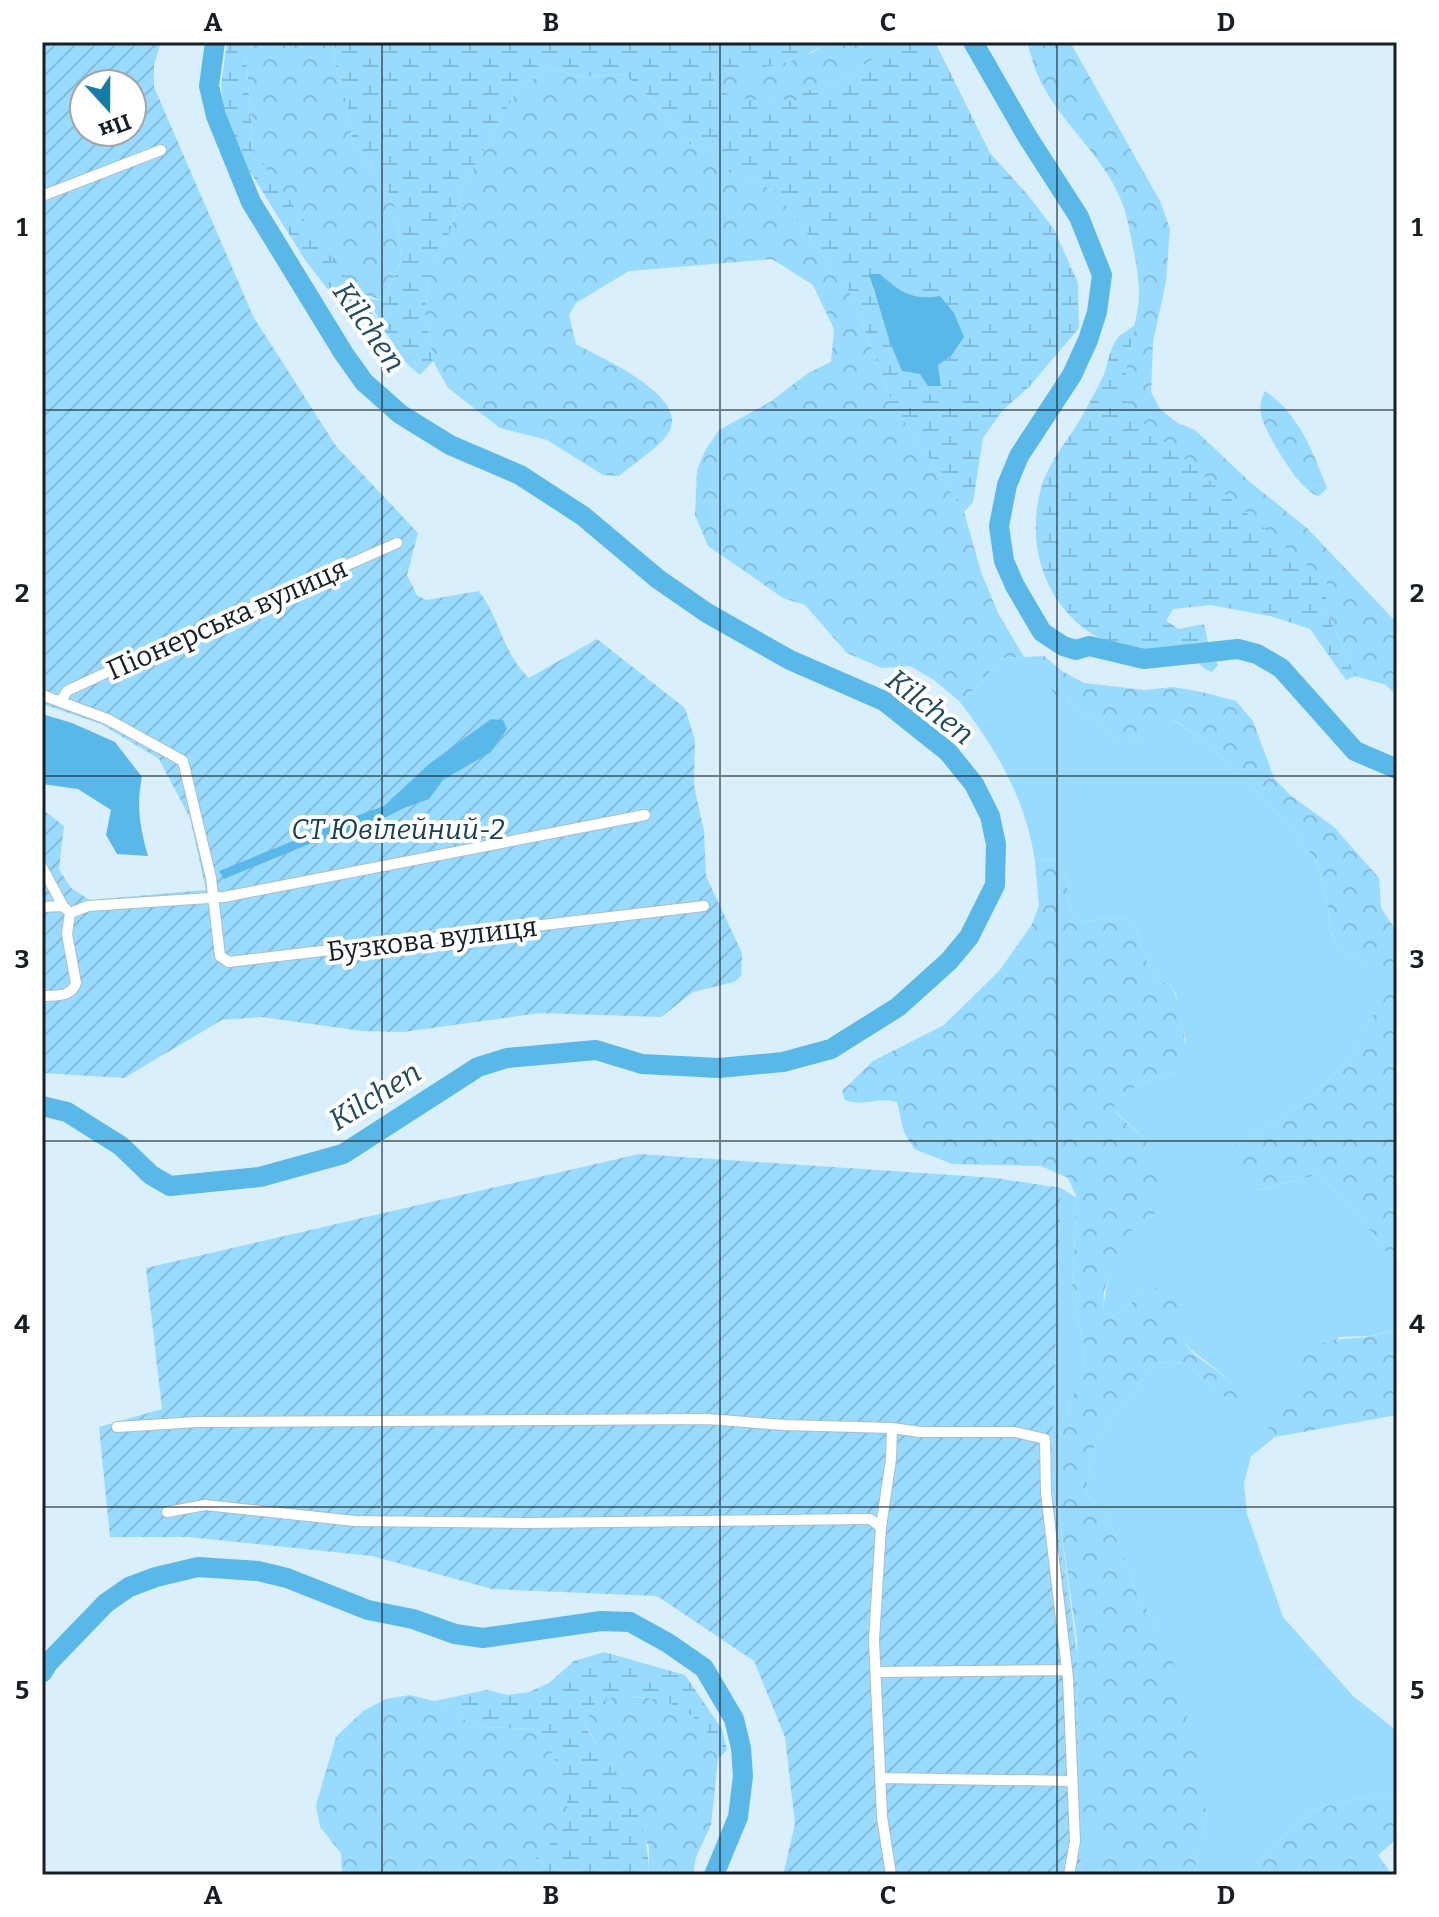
<svg xmlns="http://www.w3.org/2000/svg" width="1439" height="1917" font-family="Bitter,serif">
<defs>
<pattern id="forest-crowns" width="20" height="18" patternUnits="userSpaceOnUse" patternTransform="scale(2)"><rect width="20" height="18" fill="#99dbfe"/><path d="M2 6a3 3 0 1 1 6 0M12 15a3 3 0 1 1 6 0" fill="none" stroke="#83bcda"/></pattern>
<pattern id="wetland-marsh" width="20" height="14" patternUnits="userSpaceOnUse" patternTransform="scale(2)"><rect width="20" height="14" fill="#99dbfe"/><path d="M1 5h8M5 5V1M11 12h8M15 12V8" fill="none" stroke="#83bcda"/></pattern>
<pattern id="garden-furrows" width="10" height="10" patternUnits="userSpaceOnUse" patternTransform="scale(2)"><rect width="10" height="10" fill="#99dbfe"/><path d="M-1 1l2-2M0 10L10 0M9 11l2-2" fill="none" stroke="#83bcda"/></pattern>
</defs>
<rect width="100%" height="100%" fill="#d9effb"/>
<path fill="#99dbfe" d="M1025 657 1057 697 1094 718 1107 735 1126 745 1174 720 1206 743 1264 797 1317 861 1328 905 1330 931 1342 953C1365 960 1374 978 1387 997L1363 1030 1353 1052 1340 1069 1300 1106 1231 1148 1258 1190 1320 1174 1330 1186 1351 1204 1397 1267V1329L1370 1336 1339 1337 1300 1394 1262 1420 1275 1437 1251 1456 1244 1484 1247 1514 1283 1617 1353 1696 1397 1731V1794L1351 1800 1312 1810 1242 1875H1195L1197 1855 1207 1818 1159 1630 1135 1589 1110 1520 1086 1493 1091 1453 1105 1428 1157 1362 1186 1364 1226 1398V1377L1189 1348 1182 1338V1304L1147 1290 1114 1317 1103 1315C1104 1289 1115 1241 1136 1224 1140 1221 1148 1219 1154 1216L1150 1144 1116 1112 1112 1101 1140 1084 1178 1071 1186 1040 1176 994 1170 984 1159 982 1145 958 1136 926 1127 918 1081 921 1071 915 1065 870 1058 860 1035 861C1026 800 997 750 960 702L982 682 1002 658Z
M1061 1188 1077 1198 1072 1290 1085 1350 1084 1375 1063 1416 1056 1467 1059 1515 1102 1842V1875H1083L1079 1849 1077 1657 1051 1484Z"/>
<path fill="url(#forest-crowns)" d="M254 42H338L333 55 347 103 353 147 384 182 397 212 401 260 383 301 341 286 253 150 246 55Z
M827 42H884L872 60 819 93 799 101 749 100 726 96 713 86 715 72 812 53Z
M1027 42H1070L1160 201 1170 229 1166 282 1153 342 1151 392 1160 409 1176 422 1195 430 1250 482 1308 529 1397 623V696L1386 685 1355 676 1326 609 1134 415C1131 409 1124 400 1123 393 1120 368 1138 325 1139 296 1140 276 1130 231 1125 211 1110 161 1064 128 1041 82 1035 70 1031 55 1027 42Z
M562 70 574 77 623 74 644 91 689 144 731 158 729 172 776 191 851 295 892 402 964 512 981 572 998 613 1024 657 1044 656 1062 671 1084 683 1145 690 1173 687 1202 692 1236 701 1253 721 1274 778 1290 795 1334 827 1379 878 1381 908 1397 932V1267L1351 1204 1330 1186 1320 1174 1257 1190 1225 1162 1231 1148 1300 1106 1340 1069 1353 1052 1363 1030 1386 997C1374 978 1365 960 1342 953L1330 930 1328 905 1317 861 1264 797 1206 743 1175 720 1126 745 1107 735 1094 718 1057 697 1024 657 1002 658 982 682 960 702 934 680 910 666 882 668 847 653 805 605 783 598 708 546 695 515 697 470 705 451 719 430 770 402 808 373 831 362 834 329 813 285 772 259 629 271 576 303 569 315 576 344C601 358 695 398 667 435 655 451 634 463 619 476L603 475 547 440 500 428 448 388 433 361 425 313 430 266 447 242 461 191 516 92 544 71Z
M1265 391C1299 414 1313 452 1327 488L1319 496C1301 493 1270 440 1263 421 1259 411 1260 400 1265 391Z
M1059 860 1065 870 1071 915 1081 921 1127 918 1136 926 1145 958 1159 982 1170 984C1183 1007 1186 1037 1185 1063L1178 1071 1140 1084 1113 1101 1116 1113 1150 1144 1163 1198 1153 1216 1135 1225 1118 1250 1104 1292 1103 1314 1114 1317 1147 1290 1169 1286C1173 1292 1181 1300 1182 1307 1185 1322 1178 1336 1189 1349 1207 1368 1238 1377 1244 1405L1226 1398 1186 1364 1157 1362 1105 1428 1091 1453 1086 1493 1110 1520 1135 1589 1159 1630 1175 1666 1198 1763 1207 1818 1197 1855 1195 1875H1102V1842L1083 1828 1077 1640 1059 1515 1056 1467 1063 1416 1084 1374 1085 1350 1072 1290 1077 1198 1068 1178 1041 1166 952 1164 914 1149 904 1132 897 1102C879 1096 863 1107 845 1100L842 1091 873 1061 944 1025 999 971 1031 926 1039 906 1035 861Z
M1397 1329V1415L1275 1437 1261 1420 1262 1409 1300 1394 1301 1357C1327 1334 1343 1341 1372 1336 1381 1334 1389 1331 1397 1329Z
M410 1695 434 1701 478 1727 536 1729 545 1737 565 1782 569 1805 562 1830 548 1849 515 1875H342L341 1853 320 1827 316 1805 336 1737 363 1711 386 1699Z
M617 1696 659 1699 679 1706 698 1718 716 1747 718 1759 711 1825 696 1857 693 1875H649V1847L585 1723 596 1702Z
M1397 1794V1839L1378 1855 1392 1875H1242L1312 1810 1351 1800Z"/>
<path fill="url(#wetland-marsh)" fill-rule="evenodd" d="M227 42H254L246 55 253 150 383 328 368 298 383 301 401 261 397 212 384 182 353 147 347 103 333 55 338 42H827C787 71 760 66 715 72L713 86C738 105 769 98 798 101L804 88 819 93 872 60 884 42H935L990 153 1027 194 1054 229 1078 283 1079 328 1029 387 1003 410 983 438 973 502 964 512 892 402 851 295 776 191 728 172 730 158 689 144 644 91 623 74 573 77 562 70 544 71 516 92 461 191 447 242 430 266 425 313 433 361 420 375 405 362 387 334 362 313 336 300 305 260 239 154 225 120 221 85ZM872 287 924 299 951 355 938 365 941 385 920 374 902 371Z
M1136 324 1128 358 1123 394 1134 415 1327 583 1326 609 1355 676 1346 680 1310 629 1274 617 1211 605 1173 609 1166 621 1179 629 1204 624 1208 642 1218 665 1212 672 1205 669 1184 649C1166 652 1147 655 1129 650 1058 631 1023 562 1040 492 1048 459 1073 436 1087 407 1093 396 1099 385 1104 374 1108 363 1110 348 1117 339 1121 333 1131 329 1136 324Z
M604 1652 685 1675 722 1729 727 1750 718 1759C707 1703 644 1687 596 1702L585 1723C594 1746 611 1765 624 1786 641 1812 649 1845 649 1875H515C556 1843 582 1820 558 1766 551 1752 547 1739 536 1729L478 1727 434 1701 487 1690 508 1695 529 1692 549 1683 574 1661Z"/>
<path fill="url(#garden-furrows)" fill-rule="evenodd" d="M42 42H161L154 65V87L254 318 336 446 418 533 407 575 417 595 426 600 479 591C501 621 502 652 529 678L597 639 685 708 695 740 694 786 704 831 706 876 742 953 741 976 734 982 693 992 661 1017 540 1013 403 1032 362 1031 262 1017 222 1020 124 1078 42 1073V809L64 826 59 869 71 888 90 900 206 890 190 818 159 759 101 724 42 704ZM84 84H132V132H84Z
M639 1154 996 1178 1061 1188 1051 1484 1077 1657 1079 1849 1083 1875H783L795 1824 785 1737 754 1661 657 1596 492 1589 372 1556 188 1537H110L99 1427 162 1409 146 1268Z"/>
<path fill="#59b8e7" d="M869 274H880C899 292 914 301 940 296L954 313 964 337 951 356 938 365 941 386H928L920 374 902 371 890 342Z
M42 714 72 723 115 742 142 777C136 805 140 828 148 856L117 854 106 835 111 810 78 789 42 784Z
M491 719 503 720 507 729 491 752 443 780 429 799 404 808 353 834 319 840 224 879 219 871 342 821 384 806 429 764Z"/>
<g fill="none" stroke-linecap="round" stroke-linejoin="round">
<path stroke="#59b8e7" stroke-width="20" d="M973 42 1027 136 1079 217 1102 275 1097 312 1088 340 1072 375 1019 456 1007 485 999 526 1004 561 1015 586 1042 632 1063 646 1076 650 1089 646 1144 659 1238 649 1257 654 1281 668 1355 751 1397 769
M42 1106 67 1112 121 1146 151 1175 170 1186 260 1177 343 1154 478 1067 507 1058 596 1050 642 1064 719 1068 783 1062 831 1049 898 1007 949 961 969 937 995 885 996 844 990 816 974 784 948 752 884 701 790 660 707 613 658 579 583 516 520 475 450 445 400 414 364 382 344 354 251 202 216 116 209 86 215 42
M42 1673 49 1662 106 1603 129 1587 156 1577 198 1567 258 1571 287 1578 368 1610 413 1619 455 1634 483 1638 601 1621 630 1622 668 1643 704 1668 734 1719 741 1748 743 1776 738 1817 714 1875"/>
<defs>
<path id="street" d="M42 196 161 150
M42 695 107 719 183 761 211 878 220 956 229 962 704 906
M61 701 67 691 161 647 397 543
M42 867 63 906
M42 907 63 906 66 909
M70 913 88 906 224 897 645 815
M42 996C55 995 71 998 76 983L67 934 70 913
M117 1427 198 1422 708 1419 783 1425 892 1428 920 1432H1015L1045 1439 1046 1493 1068 1678 1075 1841 1069 1875
M167 1512 205 1505 355 1521 524 1523 862 1519H870L881 1527 874 1640 882 1817 891 1875
M881 1527 891 1459 892 1428
M877 1672 1066 1670
M881 1778 1072 1781"/>
</defs>
<use href="#street" stroke="#a9beca" stroke-width="12"/>
<use href="#street" stroke="#fff" stroke-width="10"/>
</g>
<path fill="none" stroke="#171f24" stroke-width="2" stroke-opacity="0.55" d="M382 42V1875M720 42V1875M1057 42V1875M42 410H1397M42 776H1397M42 1141H1397M42 1507H1397"/>
<g text-anchor="middle" dominant-baseline="central" stroke-width="8" stroke-linejoin="round" paint-order="stroke">
<g font-size="28" fill="#171f24" stroke="#fff">
<text transform="translate(227 619) rotate(-24)">Піонерська вулиця</text>
<text transform="translate(432 939) rotate(-7)">Бузкова вулиця</text>
</g>
<g font-size="28" font-style="italic" fill="#184155" stroke="#fff">
<text x="398" y="829">СT Ювілейний-2</text>
</g>
<g font-size="30" font-style="italic" fill="#224b5f" stroke="#fff">
<text transform="translate(369 327) rotate(55)">Kilchen</text>
<text transform="translate(930 707) rotate(38)">Kilchen</text>
<text transform="translate(375 1096) rotate(-32)">Kilchen</text>
</g>
</g>
<rect width="1439" height="1917" fill="none" stroke="#ffffff" stroke-width="88"/>
<g transform="translate(108 108) rotate(159)"><circle r="38" fill="#ffffff" stroke="#a2a5a7" stroke-width="2"/>
<path d="M0-6L14 30L0 20L-14 30Z" fill="#147ca6"/>
<text y="-12" font-size="22" font-weight="bold" text-anchor="middle" fill="#171f24">Пн</text>
</g>
<rect x="44" y="44" width="1351" height="1829" fill="none" stroke="#171f24" stroke-width="3"/>
<g font-size="26" text-anchor="middle" font-weight="bold" fill="#171f24">
<text x="213" y="31">A</text>
<text x="551" y="31">B</text>
<text x="888" y="31">C</text>
<text x="1226" y="31">D</text>
<text x="22" y="236">1</text>
<text x="1417" y="236">1</text>
<text x="22" y="602">2</text>
<text x="1417" y="602">2</text>
<text x="22" y="968">3</text>
<text x="1417" y="968">3</text>
<text x="22" y="1333">4</text>
<text x="1417" y="1333">4</text>
<text x="22" y="1699">5</text>
<text x="1417" y="1699">5</text>
<text x="213" y="1904">A</text>
<text x="551" y="1904">B</text>
<text x="888" y="1904">C</text>
<text x="1226" y="1904">D</text>
</g>
</svg>
